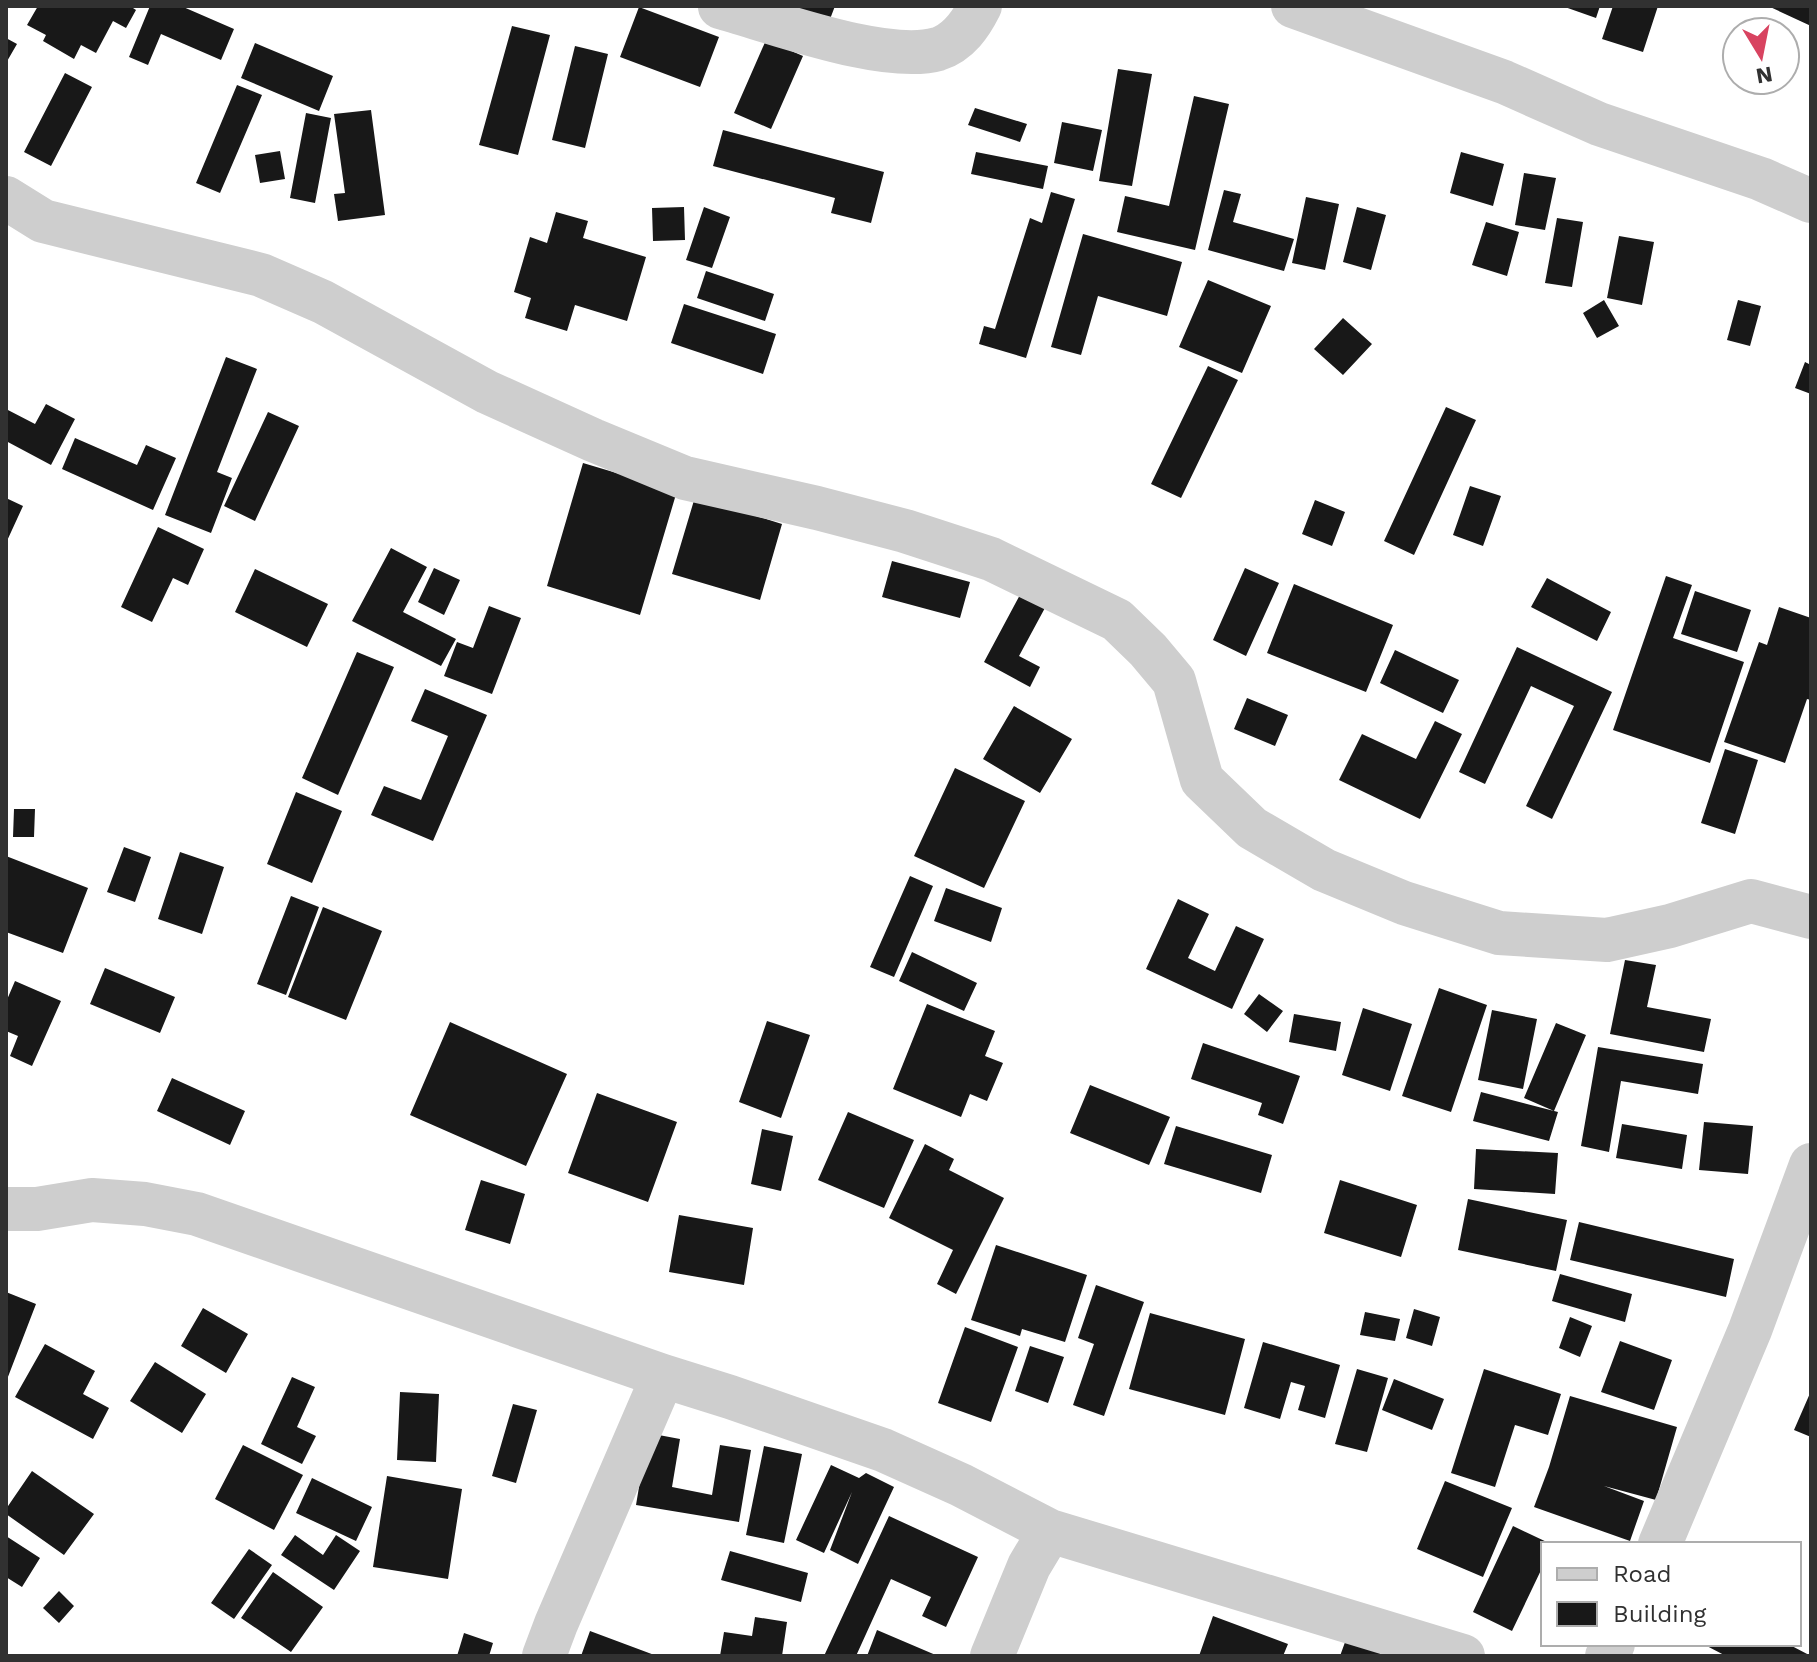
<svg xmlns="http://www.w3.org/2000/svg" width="1817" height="1662" font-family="'Work Sans',sans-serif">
<rect width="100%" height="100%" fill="#fff"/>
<path fill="#181818" d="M38 6H130L136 10 126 28 113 21 96 53 81 45 74 59 43 41 46 35 27 25Z
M150 6H181L234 29 221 60 161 34 148 65 129 57Z
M771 6H835L827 27Z
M1562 6H1600L1596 18Z
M1613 6H1658L1643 52 1602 39Z
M1768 6H1811V26Z
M639 7 719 37 700 87 620 57Z
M512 26 550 35 518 155 479 145Z
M6 38 17 44 6 63Z
M766 40 803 56 771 129 734 113Z
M255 43 333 76 319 111 241 78Z
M575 46 608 54 585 148 552 140Z
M1118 69 1152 74 1132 186 1099 181Z
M65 73 92 87 51 166 24 152Z
M237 85 262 95 220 193 196 183Z
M1194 96 1229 104 1195 250 1117 232 1125 196 1169 206Z
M975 108 1027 124 1020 142 968 125Z
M371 110 385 215 338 221 334 194 345 193 334 114Z
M306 113 331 118 315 203 290 198Z
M1062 122 1102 130 1093 171 1054 163Z
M723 130 884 172 871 223 831 213 835 198 713 166Z
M280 151 285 179 260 183 255 155Z
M976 152 1048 166 1043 189 971 174Z
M1461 152 1504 164 1493 206 1450 193Z
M1524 173 1556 178 1545 230 1515 225Z
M1224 190 1241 194 1233 222 1294 239 1284 271 1208 250Z
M1051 192 1075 199 1026 358 979 344 984 326 995 329 1030 218 1042 223Z
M1306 197 1339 204 1325 270 1292 263Z
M684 207 685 240 653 241 652 208Z
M704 207 730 217 712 268 686 260Z
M1357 207 1386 215 1371 270 1343 262Z
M556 212 588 221 583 238 646 257 627 321 575 305 567 331 525 318 531 298 514 292 530 237 547 243Z
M1557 218 1583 222 1572 287 1545 283Z
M1486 222 1519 232 1507 276 1472 265Z
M1083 234 1182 262 1167 316 1098 296 1081 355 1051 347Z
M1619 236 1654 242 1642 305 1607 298Z
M706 271 774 294 765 321 697 298Z
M1208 280 1271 306 1242 373 1179 347Z
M1604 300 1619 326 1597 338 1583 313Z
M1738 300 1761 306 1750 346 1727 340Z
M684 304 776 334 763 374 671 343Z
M1343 318 1372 344 1343 375 1314 349Z
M226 357 257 369 217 472 232 478 211 533 165 515Z
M1805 362 1811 365V394L1795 388Z
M1208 366 1238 380 1181 498 1151 484Z
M46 404 75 419 51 465 6 441V409L35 424Z
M1446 407 1476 420 1414 555 1384 541Z
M268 412 299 426 255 521 224 506Z
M75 438 137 465 146 445 176 458 153 510 62 469Z
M583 463 677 491 640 615 547 586Z
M1470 486 1501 496 1483 546 1453 535Z
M695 497 782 524 760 600 672 574Z
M6 498 23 506 6 543Z
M1315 500 1345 512 1332 546 1302 534Z
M158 527 204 549 188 585 173 578 152 622 121 607Z
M391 548 427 567 403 612 456 639 441 666 352 621Z
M892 561 970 582 960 618 882 597Z
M434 568 460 580 444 615 418 602Z
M1245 568 1279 583 1246 656 1213 640Z
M255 569 328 604 307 647 235 612Z
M1666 576 1692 585 1673 638 1744 662 1710 763 1613 730Z
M1547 578 1611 612 1597 641 1531 607Z
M1294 584 1393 625 1366 692 1267 653Z
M1695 591 1751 610 1737 652 1681 634Z
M1021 593 1046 606 1019 656 1040 667 1030 687 984 662Z
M489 606 521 618 492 694 444 676 457 642 473 648Z
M1779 607 1811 618V700L1807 699 1785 763 1724 742 1759 642 1767 645Z
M1517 647 1612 692 1552 819 1526 806 1574 706 1531 686 1485 784 1459 772Z
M1395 650 1459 680 1443 713 1380 683Z
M357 652 394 667 338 795 302 778Z
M425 689 487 715 433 841 371 815 384 786 421 800 448 736 411 721Z
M1247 698 1288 715 1275 746 1234 729Z
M1014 706 1072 739 1040 793 983 759Z
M1435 721 1462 734 1420 819 1339 780 1362 734 1416 759Z
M1725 749 1758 760 1735 834 1701 823Z
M955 768 1025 801 984 888 914 856Z
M296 792 342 811 312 883 267 864Z
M14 809H35L34 837H13Z
M124 847 151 857 135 902 107 892Z
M180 852 224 867 202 934 158 919Z
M6 856 88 888 63 953 6 932Z
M910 876 933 886 894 977 870 967Z
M946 888 1002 908 991 942 934 921Z
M291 896 319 907 286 995 257 984Z
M1178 899 1209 914 1188 958 1215 971 1236 926 1264 939 1232 1009 1146 969Z
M323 907 382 931 346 1020 288 997Z
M912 952 977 983 964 1011 899 981Z
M1625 960 1656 965 1647 1007 1711 1019 1704 1052 1610 1034Z
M105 968 175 997 160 1033 90 1004Z
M15 981 61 1001 32 1066 10 1056 18 1036 6 1031V1002Z
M1439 988 1487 1005 1451 1112 1402 1096Z
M1259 994 1283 1011 1267 1032 1244 1014Z
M927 1004 995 1031 985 1056 1003 1063 987 1101 970 1094 961 1117 893 1089Z
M1363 1008 1412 1024 1390 1091 1342 1075Z
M1492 1010 1537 1019 1523 1089 1478 1080Z
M1294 1014 1341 1022 1336 1051 1289 1042Z
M767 1021 810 1035 781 1118 739 1102Z
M450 1022 567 1074 526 1166 410 1115Z
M1556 1023 1586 1035 1554 1111 1524 1098Z
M1203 1043 1300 1076 1283 1124 1258 1115 1262 1103 1191 1079Z
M1598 1047 1703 1064 1698 1094 1621 1081 1609 1152 1581 1146Z
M172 1078 245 1111 230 1145 157 1111Z
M1090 1085 1170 1117 1149 1165 1070 1133Z
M1481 1092 1558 1112 1549 1141 1473 1121Z
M597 1093 677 1122 648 1202 568 1173Z
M848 1112 914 1140 884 1208 818 1180Z
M1704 1122 1753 1126 1748 1174 1699 1170Z
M1622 1124 1687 1135 1682 1169 1616 1158Z
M1176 1126 1272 1155 1261 1193 1164 1164Z
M762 1129 793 1136 781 1191 751 1184Z
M925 1144 954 1159 949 1170 1004 1198 956 1294 937 1284 953 1250 889 1218Z
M1476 1149 1558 1153 1555 1194 1474 1189Z
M481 1180 525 1194 510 1244 465 1230Z
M1340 1180 1417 1205 1401 1257 1324 1233Z
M1468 1199 1567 1220 1556 1271 1458 1250Z
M679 1215 753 1228 744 1285 669 1272Z
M1579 1222 1734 1259 1726 1297 1570 1260Z
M996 1245 1087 1275 1065 1342 1022 1329 1020 1336 971 1320Z
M1560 1274 1632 1294 1625 1322 1552 1301Z
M1096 1285 1144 1302 1104 1416 1073 1405 1094 1344 1078 1338Z
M6 1292 36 1304 6 1382Z
M203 1308 248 1334 226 1373 181 1346Z
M1414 1309 1440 1317 1432 1346 1406 1338Z
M1365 1312 1400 1319 1395 1341 1360 1335Z
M1150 1313 1245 1339 1225 1415 1129 1389Z
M1570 1317 1592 1326 1580 1357 1559 1348Z
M965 1327 1018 1347 991 1422 938 1403Z
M1620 1341 1672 1360 1654 1410 1601 1392Z
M1263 1342 1340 1365 1325 1418 1298 1410 1305 1386 1291 1382 1280 1419 1244 1408Z
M45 1344 95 1371 83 1394 109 1408 93 1439 15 1397Z
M1030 1346 1064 1357 1048 1403 1015 1391Z
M155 1362 206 1394 182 1433 130 1401Z
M1357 1369 1388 1378 1367 1452 1335 1444Z
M1484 1369 1561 1394 1548 1435 1515 1425 1495 1487 1451 1473Z
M292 1377 315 1387 297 1427 316 1436 302 1464 261 1444Z
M1394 1379 1444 1399 1432 1430 1382 1410Z
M1811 1391V1437L1794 1430Z
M400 1392 439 1394 436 1462 397 1460Z
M1570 1396 1677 1427 1656 1500 1604 1486 1644 1501 1630 1541 1534 1507 1549 1467Z
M513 1404 537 1410 516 1483 492 1476Z
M648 1433 680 1439 672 1487 712 1495 720 1445 751 1450 739 1522 636 1505Z
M243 1445 303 1475 274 1530 215 1499Z
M764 1446 802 1454 784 1543 746 1535Z
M831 1465 859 1478 866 1473 894 1487 858 1564 830 1550 852 1492 824 1553 796 1540Z
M32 1471 94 1514 64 1555 6 1514V1509Z
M387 1476 462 1489 448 1579 373 1567Z
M312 1478 372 1507 356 1541 296 1513Z
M1445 1481 1512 1508 1483 1577 1417 1549Z
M889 1516 978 1557 946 1627 922 1616 931 1597 891 1579 856 1656H824Z
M1513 1526 1551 1544H1543V1566L1512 1631 1473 1612Z
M295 1535 323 1555 336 1535 360 1551 334 1590 281 1555Z
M6 1536 40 1558 22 1587 6 1577Z
M249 1549 272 1565 234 1619 211 1603Z
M730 1551 808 1573 801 1602 721 1580Z
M273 1572 323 1607 291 1652 241 1618Z
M59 1591 74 1606 59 1623 43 1608Z
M1213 1616 1288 1644 1283 1656H1199Z
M755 1617 787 1622 782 1656H720L724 1632 752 1636Z
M877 1630 938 1656H867Z
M590 1631 657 1656H581Z
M464 1633 493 1643 489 1656H457Z
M1348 1634 1406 1656H1340Z
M1703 1644H1788L1811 1656H1726Z"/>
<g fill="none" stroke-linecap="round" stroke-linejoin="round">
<path stroke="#cecece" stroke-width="44" d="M1293 6 1504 82 1599 124 1761 179 1811 201
M720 7C774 22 886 64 938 49 959 42 971 24 980 6
M6 198 43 221 261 275 323 302 487 392 593 440 685 478 817 508 905 531 991 559 1117 620 1148 650 1174 681 1202 780 1252 828 1324 870 1404 903 1499 933 1607 940 1670 926 1751 901 1811 917
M6 1209H37L92 1200 145 1204 197 1214 663 1376 730 1397 883 1450 961 1485 1050 1531 1463 1656
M1660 1544 1750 1330 1811 1165
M544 1656 556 1624 663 1376
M992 1656 1029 1566 1050 1531
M1607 1656 1613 1644"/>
</g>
<rect width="1817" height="1662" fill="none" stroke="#313131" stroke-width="16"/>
<rect x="1541" y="1542" width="260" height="104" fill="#ffffff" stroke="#adadad" stroke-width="2"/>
<rect x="1557" y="1568" width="40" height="12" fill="#cecece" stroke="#adadad" stroke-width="2"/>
<text x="1613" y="1582" font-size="24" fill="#313131">Road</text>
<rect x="1557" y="1602" width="40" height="24" fill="#181818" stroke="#adadad" stroke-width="2"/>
<text x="1613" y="1622" font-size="24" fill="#313131">Building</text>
<g transform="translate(1761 56) rotate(170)"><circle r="38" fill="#ffffff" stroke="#adadad" stroke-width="2"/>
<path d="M0-6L14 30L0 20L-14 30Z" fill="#d84360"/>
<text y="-12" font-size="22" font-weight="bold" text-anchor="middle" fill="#313131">N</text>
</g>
</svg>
